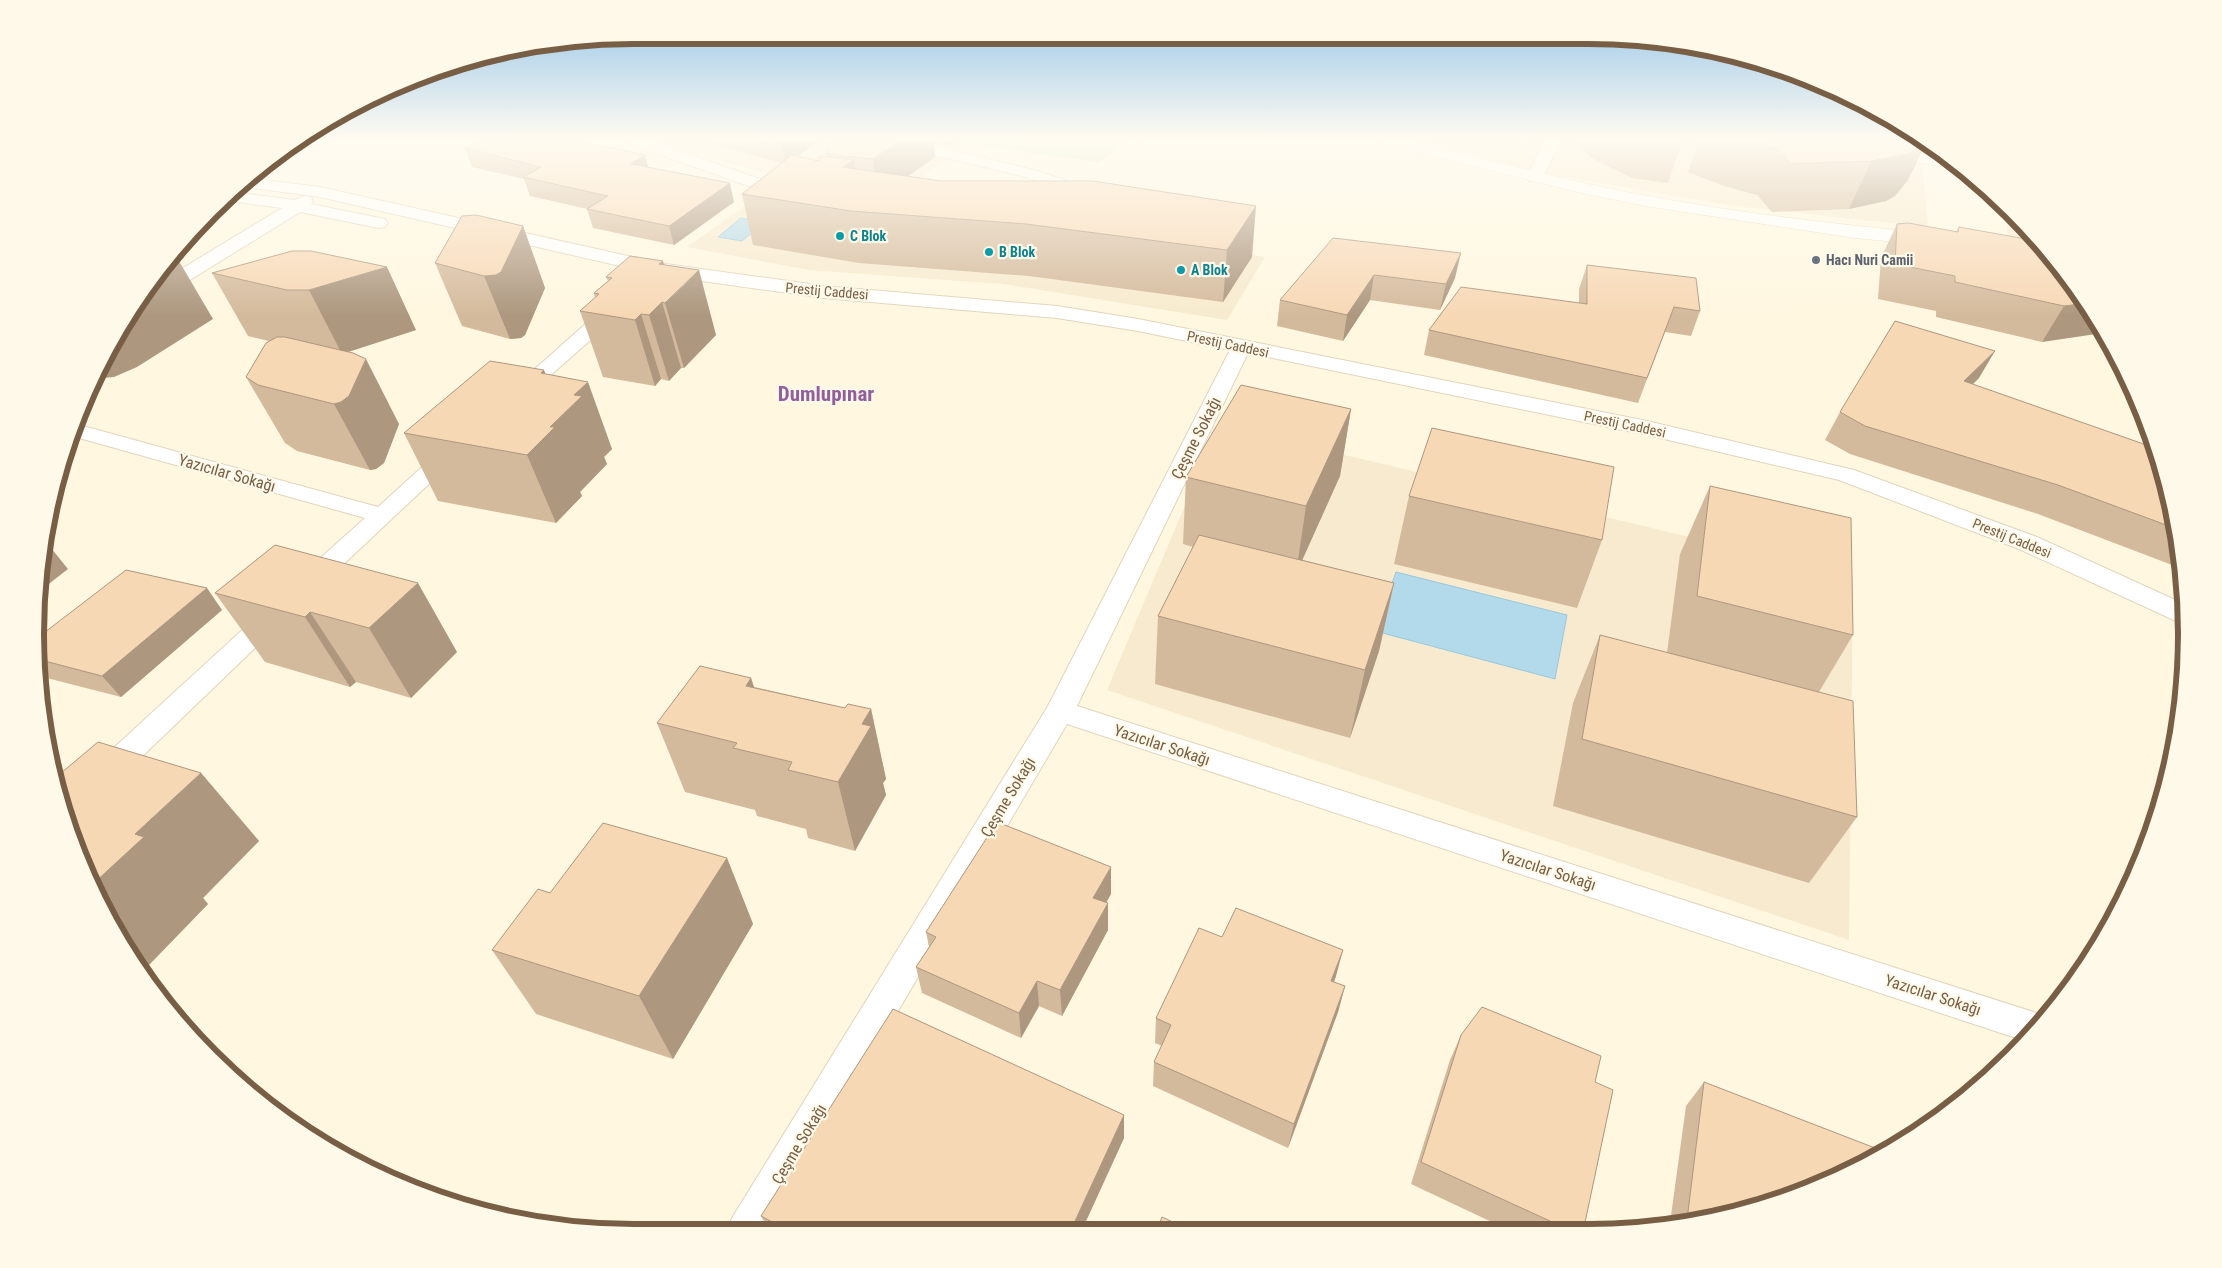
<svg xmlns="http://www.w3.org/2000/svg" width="2222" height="1268" font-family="'Roboto Condensed',sans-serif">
<rect width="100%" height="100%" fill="#fff7e0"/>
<path fill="#f7eace" d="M649 138H861L949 157 891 199 810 185 684 151Z
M1409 138H1760L1922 161 1928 227 1735 206 1547 174Z
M756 198 1066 224 1265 257 1227 320 1003 284 809 270 687 247Z
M2006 206 2011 210 2039 244 2021 241 2007 235Z
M1219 425 1853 576 1849 940 1107 690Z"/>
<path fill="#caedbd" d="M927 138H1148L1140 144 1127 141 1099 162Z"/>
<path fill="#b3daea" stroke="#98c8dd" d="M741 218 765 222 742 241 718 237Z
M1396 572 1567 615 1555 679 1375 631Z"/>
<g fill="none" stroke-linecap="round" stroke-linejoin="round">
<path stroke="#98c8dd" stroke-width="5.5" d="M1914 142 1931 144"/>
<defs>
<path id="minor" d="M618 138H642L754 177 798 187 800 191 798 195 792 196 743 184 621 141Z
M876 138H904L1037 171 1068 181 1070 185 1066 203 1059 209H1047L1045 205 1050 200 1053 187 1025 177 879 141Z
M1546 138H1562L1541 181H1529L1527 178Z
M1882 148 1947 157 1958 167 1953 168 1876 156 1874 153Z
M248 178 320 187 659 263 824 286 1057 306 1138 319 1647 421 1854 470 2037 537 2184 604 2186 624 2176 621 2019 549 1839 480 1647 435 1248 353 1077 706 2046 1016 2025 1041 1067 724 768 1232H727L732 1218 1048 706 1230 350 1138 331 1057 318 824 298 659 275 320 197 239 186Z
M232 192 294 200 305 196 311 197 313 201 311 204 385 219 388 223 385 227 379 228 300 212 164 296H150L148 292 150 288 282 208 222 200Z
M615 302 622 304 625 308 622 312 524 399 517 401 510 399 506 395 510 391 608 304Z
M76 424 378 507 444 447 452 445 460 447 463 452 316 590 307 593 298 590 294 584 298 578 365 518 72 436Z
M273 607 282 610 286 616 282 622 74 822 66 824 59 798 264 610Z"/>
<path id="secondary" d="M1372 138H1401C1481 158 1562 180 1643 195 1737 213 1834 224 1928 233L1935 235 1937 239 1935 243 1928 245 1855 238 1645 206 1577 192 1374 141Z"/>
</defs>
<use href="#minor" stroke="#e3d4bb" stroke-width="2"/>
<use href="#secondary" stroke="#e9d6b8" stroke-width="1"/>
<use href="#minor" fill="#fff" fill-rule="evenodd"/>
<use href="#secondary" fill="#fff" fill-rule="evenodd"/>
</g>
<path fill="#d4ba9c" d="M697 138H822L797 156 819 161 826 156V154L830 138H961L948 147 934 143 935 157 908 176 941 181H1093L1252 257 1223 302 1029 276 859 263 753 245 742 194 781 163 704 141Z
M1479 138H1544L1543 140H1489Z
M1576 138H1683L1668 183 1632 178 1595 160 1585 152Z
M1700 138H1924L1908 180 1895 196 1886 201 1849 209 1772 212 1757 195 1724 186 1688 172Z
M571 140 648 167 734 202 674 245 593 228 587 209H588L530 196 524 179 472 167 465 148Z
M1897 224 1956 232 1959 227 2086 301 2042 342 1936 317V311L1878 299 1881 258Z
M523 226 545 288 525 335 521 338 510 339 462 326 435 263Z
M1333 238 1455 278 1440 310 1370 300 1343 341 1277 326 1280 300Z
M292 251 416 330 347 352 399 424 384 463 376 469 370 470 297 451 285 443 246 377 269 341 248 336 212 273Z
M664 265 716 335 684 368H681L669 381 661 379 655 386 603 377 580 311 595 298 594 293 608 281 606 277Z
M1587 265 1700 311 1691 336 1665 332 1638 403 1424 355 1429 330 1579 303V289Z
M545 374 612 449 604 457 607 464 580 492 582 496 556 523 438 501 404 433Z
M1979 378 1973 384 2175 517 2180 568 2038 514 1850 454 1825 440 1840 412Z
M1351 409 1340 476 1302 560 1394 583 1379 651 1350 738 1155 684 1158 616 1193 547 1183 544 1186 477Z
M1710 486 1853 635 1819 692 1857 817 1809 883 1553 806 1573 703 1600 635 1667 653 1680 554Z
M1409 496 1602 540 1577 608 1394 564Z
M275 545 457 652 411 698 356 682 350 687 265 662 215 593Z
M222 610 121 697 39 676 36 639Z
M751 678 754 687 845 708 871 709 886 779 883 783 886 795 855 851 808 838 806 829 757 816 755 810 685 792 657 723Z
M201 773 259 841 203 898 208 904 146 968 136 964 115 933Z
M727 858 753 924 673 1059 536 1014 492 950 550 893Z
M1111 894 1106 903 1108 930 1062 1016 1039 1006 1021 1038 922 993 916 967 929 947 926 932Z
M1222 937 1336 976 1334 982 1345 986 1338 1012 1288 1148 1153 1086 1154 1062 1162 1046 1155 1043 1156 1018Z
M1461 1035 1595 1082 1583 1232H1513L1411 1184 1450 1060Z
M1704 1082 1780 1201 1670 1223 1686 1106Z
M1124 1115V1138L1081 1232H770L761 1216Z"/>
<path fill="#ad977f" d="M780 138H822L786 165Z
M904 138H933L935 157 878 198 873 159Z
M948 138H961L948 147Z
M1925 139 1927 141 1908 180 1895 196 1886 201 1849 209 1871 161Z
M645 155 650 173 631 164Z
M854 160 861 210 843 167Z
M730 183 734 202 674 245 669 226Z
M1256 206 1252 257 1223 302 1227 250Z
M523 226 545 288 525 335 521 338 510 339 484 276Z
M1461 253 1455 278 1440 310 1446 284Z
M176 256 213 319 137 367 114 377 93 379 97 369 136 301 170 260Z
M663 261 673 296 699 270 716 335 684 368 665 303 659 264Z
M387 267 416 330 342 354 309 290Z
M1374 275 1370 300 1343 341 1347 315Z
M662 302 681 368 669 381 649 315Z
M2087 303 2103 333 2042 342 2064 306Z
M641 314 661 379 655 386 635 320Z
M1995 351 1979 378 1947 409 1964 381Z
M366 359 399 424 384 463 376 469 370 470 334 404Z
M544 370 562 416 574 395 588 382 612 449 604 457 607 464 580 492 582 496 556 523 527 455 541 373Z
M1351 409 1340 476 1296 574 1306 506Z
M51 548 68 569 41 590 46 552Z
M418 583 457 652 411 698 369 628Z
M1394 583 1379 651 1350 738 1365 670Z
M207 588 222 610 121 697 102 676Z
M310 612 356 682 350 687 305 617Z
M751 678 773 748 746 686Z
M871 709 886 779 883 783 886 795 855 851 838 782 862 724Z
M201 773 259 841 203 898 208 904 146 968 126 950 115 933 93 884 135 834Z
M727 858 753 924 673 1059 639 996Z
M1111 867V894L1094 924 1093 898Z
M1108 903V930L1062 1016 1060 990Z
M1343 950 1336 976 1325 1006 1331 981Z
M1037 981 1039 1006 1021 1038 1019 1013Z
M1345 986 1338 1012 1288 1148 1294 1124Z
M1124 1115V1138L1081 1232H1070Z"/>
<path fill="#f7d8b5" stroke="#ad977f" d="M486 138H564L645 155 631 164 730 183 669 226 587 209 608 196 523 177 541 167 465 148Z
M830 138H904L873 159 826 154Z
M1739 138H1924L1925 139 1917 148 1908 154 1871 161 1791 164 1776 148Z
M792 155 819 161 820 156 854 160 843 167 941 181H1093L1256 206 1227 250 1026 224 851 211 742 194Z
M476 215 523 226 501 272 496 275 484 276 435 263 462 216Z
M1908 223 1958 232 1959 227 2037 241 2087 303 2064 306 1955 282V276L1895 264 1897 224Z
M1333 238 1461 253 1446 284 1374 275 1347 315 1280 300Z
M292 251H311L387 267 309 290H287L212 273Z
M630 256 663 261 659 264 699 270 665 303 662 302 649 315 641 314 635 320 580 311 599 294 594 293 612 278 606 277Z
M1587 265 1696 278 1700 311 1674 307 1647 378 1429 330 1461 287 1587 304Z
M1895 321 1995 351 1964 381 2155 448 2175 517 2177 529 2058 485 1865 426 1840 412Z
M277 337H285L353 353 366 359 349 396 341 402 334 404 258 385 246 377 266 343Z
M490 361 544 370 541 373 588 382 574 395 582 396 550 427H555L527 455 404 433Z
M1241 385 1351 409 1306 506 1186 477Z
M1432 428 1614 467 1602 540 1409 496Z
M1710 486 1851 518 1853 635 1697 596Z
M1199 535 1394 583 1365 670 1158 616Z
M275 545 418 583 369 628 310 612 305 617 215 593Z
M46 547 51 548 46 552Z
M126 570 207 588 102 676 37 659 36 639Z
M1600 635 1853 701 1857 817 1582 739Z
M700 666 751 678 746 686 845 708 848 704 871 709 862 724 871 726 838 782 788 770 792 762 733 748 737 743 657 723Z
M98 742 201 773 135 834 144 837 93 884 67 827 54 779Z
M997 822 1111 867 1093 898 1108 903 1060 990 1037 981 1019 1013 916 967 936 937 926 932Z
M603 823 727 858 639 996 492 950 538 889 550 893Z
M1236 908 1343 950 1331 981 1345 986 1294 1124 1154 1062 1171 1025 1156 1018 1199 928 1222 937Z
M1482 1007 1601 1056 1595 1082 1613 1090 1583 1232H1574L1421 1162 1461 1035Z
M893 1009 1124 1115 1070 1232H791L761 1216Z
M1704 1082 1888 1153 1780 1201 1687 1220Z
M1162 1217 1194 1232H1156Z"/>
<linearGradient id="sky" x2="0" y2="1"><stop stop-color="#93c3e9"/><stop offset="0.44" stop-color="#fffbf1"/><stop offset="1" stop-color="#fffbf1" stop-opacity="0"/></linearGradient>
<rect width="2222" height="316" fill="url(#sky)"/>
<g fill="#0f9aa8" stroke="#fff9e9" stroke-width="2">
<circle cx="840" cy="236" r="5"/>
<circle cx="989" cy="252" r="5"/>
<circle cx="1181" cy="270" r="5"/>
</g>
<circle fill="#6b7280" stroke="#fff9e9" stroke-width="2" cx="1816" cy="260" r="5"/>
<g text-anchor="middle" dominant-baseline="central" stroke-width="4.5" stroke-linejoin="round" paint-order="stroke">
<g font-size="14" font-weight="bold" fill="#0d838f" stroke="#fff9e9" text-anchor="start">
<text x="850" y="236">C Blok</text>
<text x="999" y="252">B Blok</text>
<text x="1191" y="270">A Blok</text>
</g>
<g font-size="14" font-weight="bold" fill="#5b616d" stroke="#fff9e9" text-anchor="start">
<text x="1826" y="260">Hacı Nuri Camii</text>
</g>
<g font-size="14" fill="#785e45" stroke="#fff9e9">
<text transform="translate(827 291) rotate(5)">Prestij Caddesi</text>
<text transform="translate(1228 344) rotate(12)">Prestij Caddesi</text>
<text transform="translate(1625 424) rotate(12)">Prestij Caddesi</text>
<text transform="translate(2012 538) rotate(22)">Prestij Caddesi</text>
</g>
<g font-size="16" fill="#785e45" stroke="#fff9e9">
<text transform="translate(1196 438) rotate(-63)">Çeşme Sokağı</text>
<text transform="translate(227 473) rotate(16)">Yazıcılar Sokağı</text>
<text transform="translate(1162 745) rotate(18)">Yazıcılar Sokağı</text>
<text transform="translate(1008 797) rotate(-59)">Çeşme Sokağı</text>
<text transform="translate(1548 870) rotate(18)">Yazıcılar Sokağı</text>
<text transform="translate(1933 995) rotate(18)">Yazıcılar Sokağı</text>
<text transform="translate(799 1144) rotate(-59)">Çeşme Sokağı</text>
</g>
<g font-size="21" font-weight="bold" fill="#905f9c" stroke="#fff9e9">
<text x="826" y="394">Dumlupınar</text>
</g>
</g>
<path d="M0 0H2222V1268H0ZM634 44H1588A590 590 0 0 1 2178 634V634A590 590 0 0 1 1588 1224H634A590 590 0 0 1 44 634V634A590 590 0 0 1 634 44Z" fill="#fff9e9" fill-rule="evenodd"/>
<path fill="none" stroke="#785e45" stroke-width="6" d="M634 44H1588A590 590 0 0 1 2178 634V634A590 590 0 0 1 1588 1224H634A590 590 0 0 1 44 634V634A590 590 0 0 1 634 44Z"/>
</svg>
